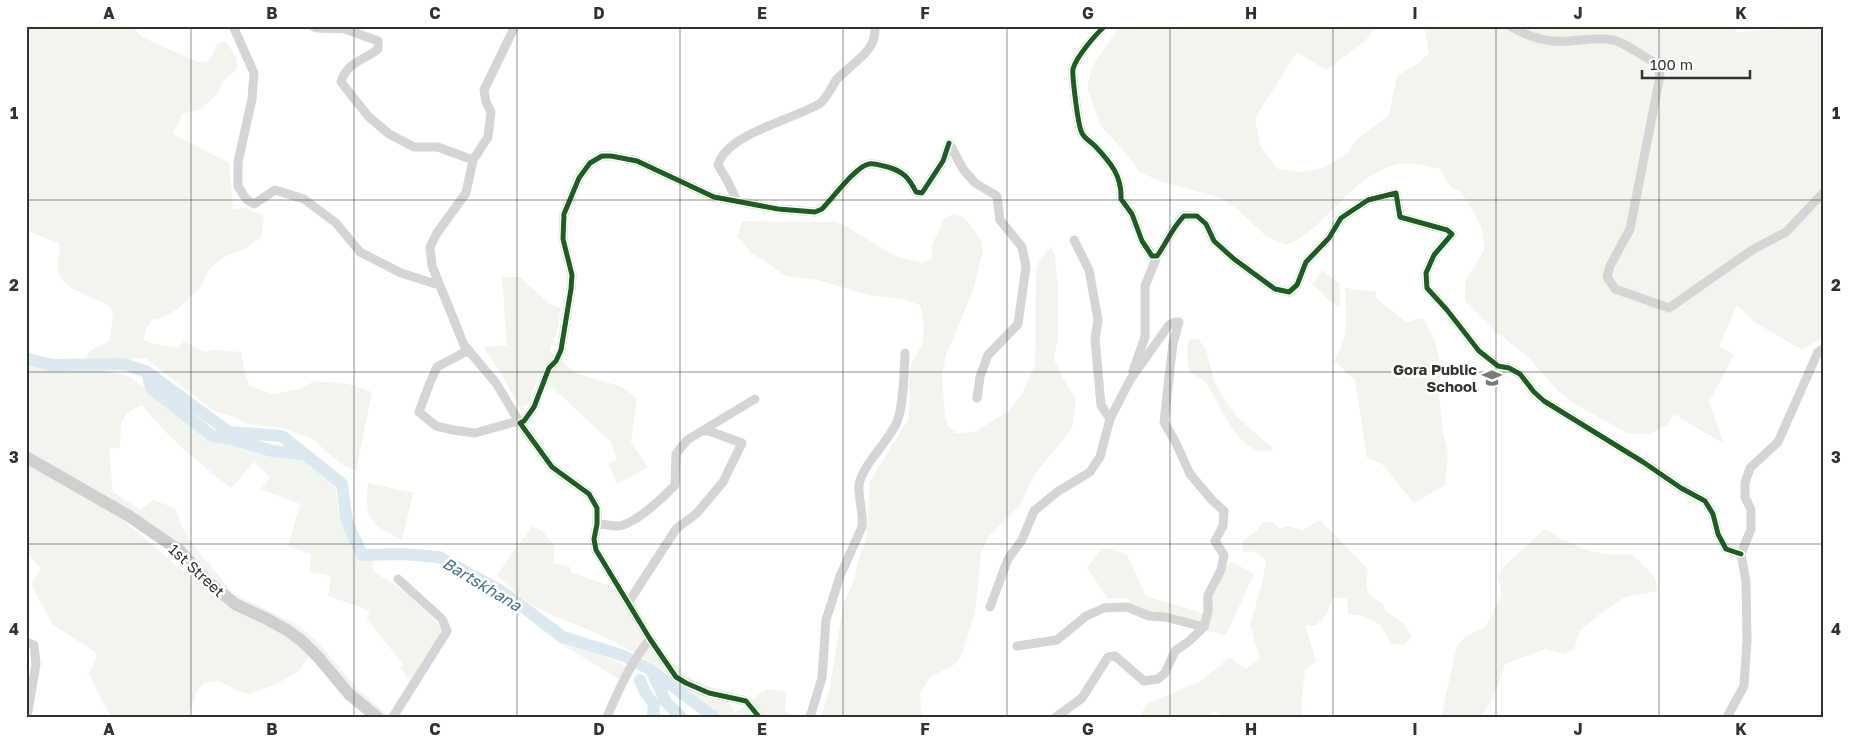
<svg xmlns="http://www.w3.org/2000/svg" width="1850" height="743" font-family="'Golos Text',sans-serif">
<rect width="100%" height="100%" fill="#fff"/>
<path fill="#f1f5ee" fill-rule="evenodd" d="M26 26H133L142 37 197 62 208 61 214 53 216 44 226 41 237 59V69L222 82 218 92 203 108 182 114 173 134 229 163 233 209 246 208 264 216 261 237 245 249 225 256 209 269 200 288 178 309 160 319 152 320 146 329 143 339 150 343 178 348 184 341 205 352 215 350 241 352 245 373 250 386 273 394 301 389 314 381 348 384 372 392 356 471 341 464 311 438 282 428 247 424 237 418 214 411 145 358 94 360 85 358 91 350 110 341 113 311C100 294 63 295 58 270 56 261 61 253 59 243L26 231Z
M1120 26H1331L1333 28 1335 26H1376L1366 40 1326 70 1297 52 1255 118 1260 146 1278 169 1301 172 1323 168 1347 154 1357 139 1389 115 1397 76 1420 62 1429 53 1424 26H1734L1736 32 1784 29 1788 26H1824V337L1802 350 1753 321 1737 305 1719 346 1734 355 1709 402 1724 444 1674 414 1667 425 1649 434 1627 433 1575 404 1558 391 1530 359 1495 331 1465 301V282L1485 248 1481 227 1472 209 1460 191 1451 187 1440 169C1427 166 1412 162 1399 164 1358 172 1336 213 1304 235 1299 239 1293 242 1287 245L1267 237 1237 209 1221 198 1160 181 1139 172 1128 156 1101 126 1087 88 1092 67Z
M954 214 963 217 970 224 981 240 983 250 974 288 946 355 942 376 945 417 948 426 956 433 975 432 1008 411 1022 394 1035 365 1036 272 1039 262 1051 247 1055 256 1058 286V338L1054 359 1060 373 1076 400 1072 429 1033 476 1021 504 989 536 981 553 975 613 963 651 959 660 951 667 931 676 920 692 921 714 923 717H821L829 691 844 602 853 583 861 551 866 541 870 481 908 420C912 403 908 386 910 369 912 359 919 353 922 344 925 334 923 314 920 305L901 299 868 295 818 280 786 276 752 253 737 237 742 221 834 222 844 225 895 256 923 263 932 258V245L945 218Z
M1322 270 1340 284V307L1331 302 1313 284Z
M502 277H520L549 304 561 308 557 332 549 350 577 374 620 386 637 398 631 443 648 467 617 484 609 464 617 460 611 442 539 375 527 405 520 408 502 375 483 347 507 345Z
M1345 288 1376 292V298L1406 322 1423 318 1435 341 1441 368 1439 397 1443 432 1448 453 1445 485 1414 503 1382 464 1367 458 1355 380 1334 361C1350 334 1346 318 1345 288Z
M1198 339 1206 349 1214 381 1228 405 1237 417 1274 449C1241 463 1222 406 1207 385 1204 379 1194 375 1189 371L1187 351 1189 340Z
M26 363 52 368 104 370 130 377 211 440 232 444 273 454 303 457 324 473 335 487 339 512 356 553 361 559 373 560V571L406 592 443 629 390 717H382L368 707 309 640 236 601 184 549 26 450ZM142 405C169 439 197 461 231 488L254 462 270 477 261 489 300 504 288 546 311 554 310 572 331 576 328 596 369 610 367 620 404 665 401 668 410 680 388 715 356 687 314 638 294 623 234 594 194 546 182 527 175 508 153 500 141 510 113 492 109 449 120 447C122 422 117 416 142 405Z
M26 464 108 507 185 573 287 636 310 654 299 671 278 683 250 694 241 692 219 681 204 683 197 691 188 717H112L101 699 89 673 96 660 97 655 94 651 53 625 32 586 33 581 41 569 26 552Z
M368 483 413 493 402 540C370 524 364 519 368 483Z
M1320 520 1368 569C1366 589 1364 594 1383 604L1385 611 1403 623 1412 636 1404 645 1391 644 1381 625 1363 616 1348 614 1347 599 1333 597 1327 613 1316 626 1305 625 1316 661 1305 670 1301 706 1303 717H1267L1260 715 1252 717H1225L1214 711 1208 717H1141L1145 705 1199 682 1230 657 1246 669 1260 659 1250 625 1263 580 1266 560 1253 551 1241 553 1244 540 1258 530 1262 522H1273L1279 529 1287 526 1303 530Z
M532 526 542 531 555 546 553 563 570 567 572 573 613 587 661 663 670 660 684 673 701 685 721 689 735 713 766 689 786 692 785 712 803 717H723C693 703 677 678 650 662 628 649 605 636 581 627 563 619 546 614 529 603 517 596 507 584 497 575Z
M1545 529C1574 547 1596 557 1632 554L1654 576 1658 591 1625 597 1597 616 1579 632 1575 647 1565 654 1545 649 1505 664C1502 675 1489 714 1478 717 1469 719 1451 717 1441 717L1457 646 1466 636 1485 627 1502 594 1498 576 1503 567Z
M1102 548 1113 549 1127 555 1146 596 1203 613V622L1164 614H1150L1130 606 1129 598 1108 599 1087 568Z
M1230 561 1254 574 1226 635 1207 631 1213 595 1220 578Z
M530 621 564 641 627 666 619 679 556 641Z"/>
<g fill="none" stroke-linecap="round" stroke-linejoin="round">
<path stroke="#dde9f1" stroke-width="12" d="M26 358 51 365 124 364 147 372 229 432 282 436 342 484 347 522 362 555 403 554 439 557 503 592 563 637 624 656 651 670 714 717
M147 372 151 388 212 436 232 439 272 451 304 454
M652 672 666 702 681 717
M640 680 645 692 654 704 653 715 655 717"/>
<path stroke="#d5d5d5" stroke-width="9" d="M233 26 254 73 252 99 238 162V186L246 199 254 204 275 190 304 199 336 223 360 252 401 273 439 285
M312 26 316 28 345 29 378 41V49C363 61 347 62 341 82L368 116 389 134 414 147H438L473 160
M515 26 484 90 486 102 491 112 488 137 473 160 466 193 437 233 430 247 432 266 464 345 496 383 520 423
M1105 26C1096 34 1076 57 1073 69 1072 75 1078 127 1082 133 1084 138 1091 142 1095 146 1111 163 1122 176 1121 199L1132 214 1142 241 1152 256H1157C1167 242 1172 228 1184 216H1197L1206 224 1214 241 1234 259 1275 289 1289 292 1297 285 1306 262 1329 238 1341 218 1368 200 1396 193 1400 217 1447 230 1452 234 1434 255 1426 273 1427 288 1447 310 1479 351 1498 366 1509 368 1520 374 1534 392 1544 401 1643 462 1681 488 1705 501 1713 514 1718 534 1726 549 1741 554
M1510 26C1528 37 1548 43 1570 41 1584 40 1599 37 1613 40 1624 42 1646 58 1657 64L1660 76 1630 229 1610 266 1607 277 1615 289 1669 308 1752 250 1786 232 1824 192
M949 143 963 169 975 183 997 196 1000 220 1022 247 1026 267 1018 324 988 355 980 377 977 398
M737 201 728 182 718 165C726 134 792 120 819 104 827 99 831 87 837 79 840 76 845 72 848 69 863 55 876 48 875 26
M1074 240 1089 270 1098 320 1095 339 1101 405 1110 419
M469 350 437 367 429 385 419 412 436 426 453 430 475 433 518 421
M1133 371 1145 337V286L1157 256
M702 431 755 399
M597 524C604 524 611 526 617 526 633 526 664 497 675 485L676 454 687 440 702 431H709L742 443 723 482 697 513 676 529 628 603
M990 607 1008 559 1022 540 1034 511 1057 492 1090 472 1100 457 1110 419 1130 380 1169 325 1175 322H1179L1173 343 1164 422 1175 441 1190 474 1212 500 1224 511 1223 526 1215 541 1224 555 1221 570 1208 595V612L1204 627 1188 642 1175 651 1165 673 1158 679 1144 681 1115 656 1108 657 1082 698 1056 717
M26 642 34 645 36 664 27 717
M1017 646 1057 640 1086 616 1104 608 1127 607 1149 616 1165 617 1204 627
M393 717 447 631 442 619 398 579
M607 717C619 689 631 662 650 639
M759 717 746 701 709 693 686 683 676 677 650 639 596 550 594 539 597 524V508L589 494 552 467 520 423 524 421 534 407 549 368 556 361 561 350 571 289 572 275 563 239 564 214 579 178 590 163 602 156H611L637 161 714 197 778 209 815 212 822 209C832 199 856 166 869 164 876 163 882 166 888 167 904 172 909 178 916 192L922 193 943 161 949 143
M810 717 822 678 826 620 840 576 862 527C864 513 858 499 859 485 862 465 889 441 897 422 904 404 904 372 905 353
M1727 717 1744 686 1747 641 1746 581 1741 554 1751 529V510L1745 497V483L1750 468 1778 442 1818 352 1824 348"/>
<path stroke="#cfcfcf" stroke-width="12" d="M26 457 129 516 180 551 206 580 235 604 267 619 287 630 302 641 318 657 349 694 377 717"/>
<defs>
<path id="cycleway" d="M1105 26C1096 34 1076 57 1073 69 1072 75 1078 127 1082 133 1084 138 1091 142 1095 146 1111 163 1122 176 1121 199L1132 214 1142 241 1152 256H1157C1167 242 1172 228 1184 216H1197L1206 224 1214 241 1234 259 1275 289 1289 292 1297 285 1306 262 1329 238 1341 218 1368 200 1396 193 1400 217 1447 230 1452 234 1434 255 1426 273 1427 288 1447 310 1479 351 1498 366 1509 368 1520 374 1534 392 1544 401 1643 462 1681 488 1705 501 1713 514 1718 534 1726 549 1741 554
M759 717 746 701 709 693 686 683 676 677 650 639 596 550 594 539 597 524V508L589 494 552 467 520 423 524 421 534 407 549 368 556 361 561 350 571 289 572 275 563 239 564 214 579 178 590 163 602 156H611L637 161 714 197 778 209 815 212 822 209C832 199 856 166 869 164 876 163 882 166 888 167 904 172 909 178 916 192L922 193 943 161 949 143"/>
</defs>
<use href="#cycleway" stroke="#fff" stroke-width="8"/>
<use href="#cycleway" stroke="#1b5e20" stroke-width="5"/>
</g>
<path fill="none" stroke="#313131" stroke-width="1" stroke-opacity="0.55" d="M191 26V717M354 26V717M517 26V717M680 26V717M843 26V717M1007 26V717M1170 26V717M1333 26V717M1496 26V717M1659 26V717M26 200H1824M26 372H1824M26 544H1824"/>
<defs>
<symbol id="school-bare" viewBox="-9 -9 18 18"><path d="M0-5L7-2L0 1L-7-2ZM-4 1L0 2.5L4 1V4Q0 6-4 4Z" fill="#797979" stroke="#fff" stroke-width="2.5" paint-order="stroke"/></symbol>
</defs>
<g fill-rule="evenodd">
<use href="#school-bare" x="1478" y="364" width="28" height="28"/>
</g>
<g text-anchor="middle" dominant-baseline="central" stroke-width="5" stroke-linejoin="round" paint-order="stroke">
<g font-size="15" font-weight="bold" fill="#313131" stroke="#fff" text-anchor="end">
<text x="1477" y="369">Gora Public<tspan x="1477" dy="17">School</tspan></text>
</g>
<g font-size="15" fill="#313131" stroke="#fff">
<text transform="translate(197 570) rotate(43)">1st Street</text>
</g>
<g font-size="16" font-style="italic" fill="#426e90" stroke="#fff">
<text transform="translate(482 584) rotate(31)">Bartskhana</text>
</g>
</g>
<rect width="1850" height="743" fill="none" stroke="#ffffff" stroke-width="55"/>
<path d="M1642 70v8h108v-8" fill="none" stroke="#313131" stroke-width="2.5"/>
<text x="1650" y="70" font-size="15" fill="#313131" stroke="#ffffff" stroke-width="4" paint-order="stroke">100 m</text>
<rect x="28" y="28" width="1794" height="688" fill="none" stroke="#313131" stroke-width="2"/>
<g font-size="16" text-anchor="middle" font-weight="bold" fill="#313131">
<text x="109" y="19">A</text>
<text x="272" y="19">B</text>
<text x="435" y="19">C</text>
<text x="599" y="19">D</text>
<text x="762" y="19">E</text>
<text x="925" y="19">F</text>
<text x="1088" y="19">G</text>
<text x="1251" y="19">H</text>
<text x="1415" y="19">I</text>
<text x="1578" y="19">J</text>
<text x="1741" y="19">K</text>
<text x="14" y="119">1</text>
<text x="1836" y="119">1</text>
<text x="14" y="291">2</text>
<text x="1836" y="291">2</text>
<text x="14" y="463">3</text>
<text x="1836" y="463">3</text>
<text x="14" y="635">4</text>
<text x="1836" y="635">4</text>
<text x="109" y="735">A</text>
<text x="272" y="735">B</text>
<text x="435" y="735">C</text>
<text x="599" y="735">D</text>
<text x="762" y="735">E</text>
<text x="925" y="735">F</text>
<text x="1088" y="735">G</text>
<text x="1251" y="735">H</text>
<text x="1415" y="735">I</text>
<text x="1578" y="735">J</text>
<text x="1741" y="735">K</text>
</g>
</svg>
